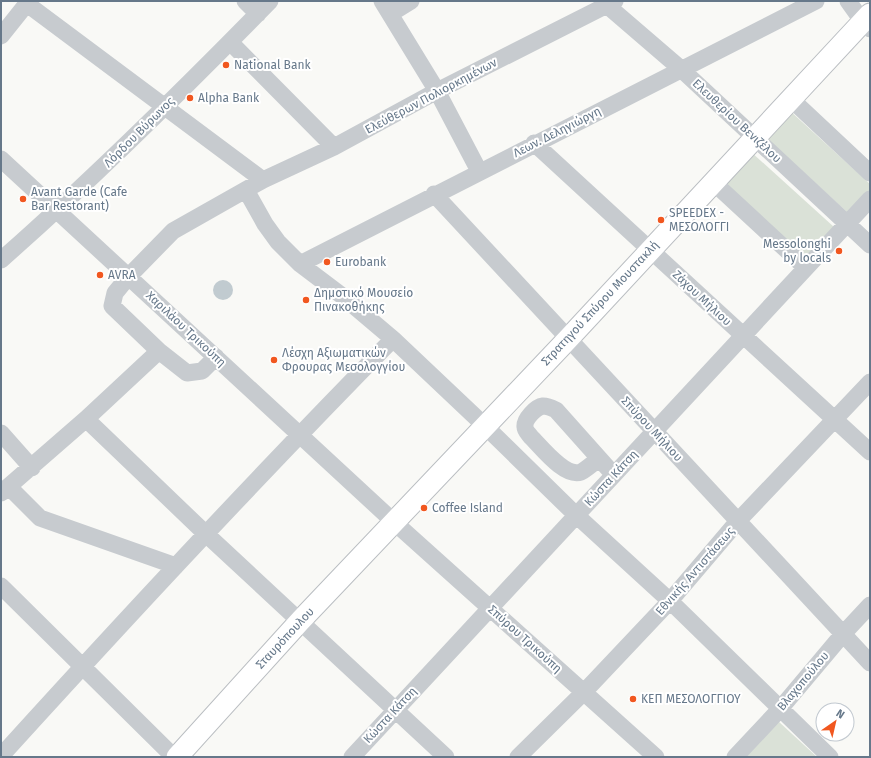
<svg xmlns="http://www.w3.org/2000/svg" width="871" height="758" font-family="'Fira Sans',sans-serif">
<rect width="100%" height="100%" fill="#f9f9f6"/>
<path fill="#dae1d7" d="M789 110 870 184V190L848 213 764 136Z
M750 151 834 227 806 258 722 181Z
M778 721 817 757H746Z"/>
<path fill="#c1cbd0" d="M213 290a10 10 0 1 1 20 0a10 10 0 1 1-20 0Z"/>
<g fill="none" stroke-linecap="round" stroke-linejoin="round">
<defs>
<path id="major" d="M177 757 301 620 568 339 870 14"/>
</defs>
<use href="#major" stroke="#babec2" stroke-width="23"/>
<path stroke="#c7cbcf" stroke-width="17" d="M245 1 258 14
M382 1 437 91 479 171
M602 1 681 69 870 245
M848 1 863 22 870 29
M27 4 263 180
M390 14 411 1
M1 36 29 1
M230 42 334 147
M791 99 870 173
M534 143 870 452
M1 159 394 522 656 757
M713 182 806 268
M246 190 265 224 278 242 300 264 341 295 393 339 485 426 576 515 670 601 830 757
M434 194 870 663
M1 260C94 178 183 90 270 1
M300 264 816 1
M216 357 202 371 187 373 159 351 112 306 115 293 129 276 173 231 263 180 334 147 437 91 615 1
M86 419 206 534 446 757
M1 433 32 468
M599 459C593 463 587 469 581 472 565 478 542 448 531 437 529 434 525 431 525 427 524 419 536 407 543 406 548 406 552 408 556 410L614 475
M9 487 40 518 176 566
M1 493 86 419 159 351
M1 586 174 757
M1 756C129 615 259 475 393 339
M352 757 870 199
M518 757 584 692 670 601 738 521 870 382
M735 757 780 709 843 634 870 605"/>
<use href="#major" stroke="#fff" stroke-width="21"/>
</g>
<g fill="#f1571f" stroke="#fff" stroke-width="1.5">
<circle cx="226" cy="65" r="4"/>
<circle cx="190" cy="98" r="4"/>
<circle cx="23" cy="199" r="4"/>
<circle cx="661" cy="220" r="4"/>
<circle cx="839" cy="251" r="4"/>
<circle cx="327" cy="262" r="4"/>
<circle cx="100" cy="275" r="4"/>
<circle cx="306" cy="300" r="4"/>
<circle cx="274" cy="360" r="4"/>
<circle cx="424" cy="508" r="4"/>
<circle cx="633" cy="699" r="4"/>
</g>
<g text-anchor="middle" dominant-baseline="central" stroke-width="4" stroke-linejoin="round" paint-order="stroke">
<g font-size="12" fill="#66788a" stroke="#fff" text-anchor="start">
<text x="234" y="65">National Bank</text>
<text x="198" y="98">Alpha Bank</text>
<text x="31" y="192">Avant Garde (Cafe<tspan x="31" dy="14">Bar Restorant)</tspan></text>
<text x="669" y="213">SPEEDEX -<tspan x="669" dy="14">ΜΕΣΟΛΟΓΓΙ</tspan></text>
<text x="831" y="244" text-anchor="end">Messolonghi<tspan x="831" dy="14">by locals</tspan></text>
<text x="335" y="262">Eurobank</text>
<text x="108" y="275">AVRA</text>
<text x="314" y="293">Δημοτικό Μουσείο<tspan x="314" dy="14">Πινακοθήκης</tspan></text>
<text x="282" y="353">Λέσχη Αξιωματικών<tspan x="282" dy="14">Φρουρας Μεσολογγίου</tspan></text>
<text x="432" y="508">Coffee Island</text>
<text x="641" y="699">ΚΕΠ ΜΕΣΟΛΟΓΓΙΟΥ</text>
</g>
<g font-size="12" fill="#66788a" stroke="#fff">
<text transform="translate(431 96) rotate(-28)">Ελεύθερων Πολιορκημένων</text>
<text transform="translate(737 121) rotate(43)">Ελευθερίου Βενιζέλου</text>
<text transform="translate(139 132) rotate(-45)">Λόρδου Βύρωνος</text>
<text transform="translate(557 132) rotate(-27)">Λεων. Δεληγιώργη</text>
<text transform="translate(702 298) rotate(43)">Ζάχου Μήλιου</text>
<text transform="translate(600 303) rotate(-47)">Στρατηγού Σπύρου Μουστακλή</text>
<text transform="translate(186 329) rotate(43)">Χαριλάου Τρικούπη</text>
<text transform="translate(652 429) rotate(47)">Σπύρου Μήλιου</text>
<text transform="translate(611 478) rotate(-47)">Κώστα Κάτση</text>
<text transform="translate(695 571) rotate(-49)">Εθνικής Αντιστάσεως</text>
<text transform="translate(285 638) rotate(-47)">Σταυρόπουλου</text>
<text transform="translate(525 639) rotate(42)">Σπύρου Τρικούπη</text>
<text transform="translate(803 681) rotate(-50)">Βλαχοπούλου</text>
<text transform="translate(390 715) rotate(-47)">Κώστα Κάτση</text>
</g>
</g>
<rect width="871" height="758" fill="none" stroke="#66788a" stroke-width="4"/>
<g transform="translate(835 722) rotate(34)"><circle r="19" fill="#ffffff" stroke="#c2c9d0"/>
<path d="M0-3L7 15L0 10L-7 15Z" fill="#f1571f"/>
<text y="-6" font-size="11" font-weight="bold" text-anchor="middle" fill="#66788a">N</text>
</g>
</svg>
